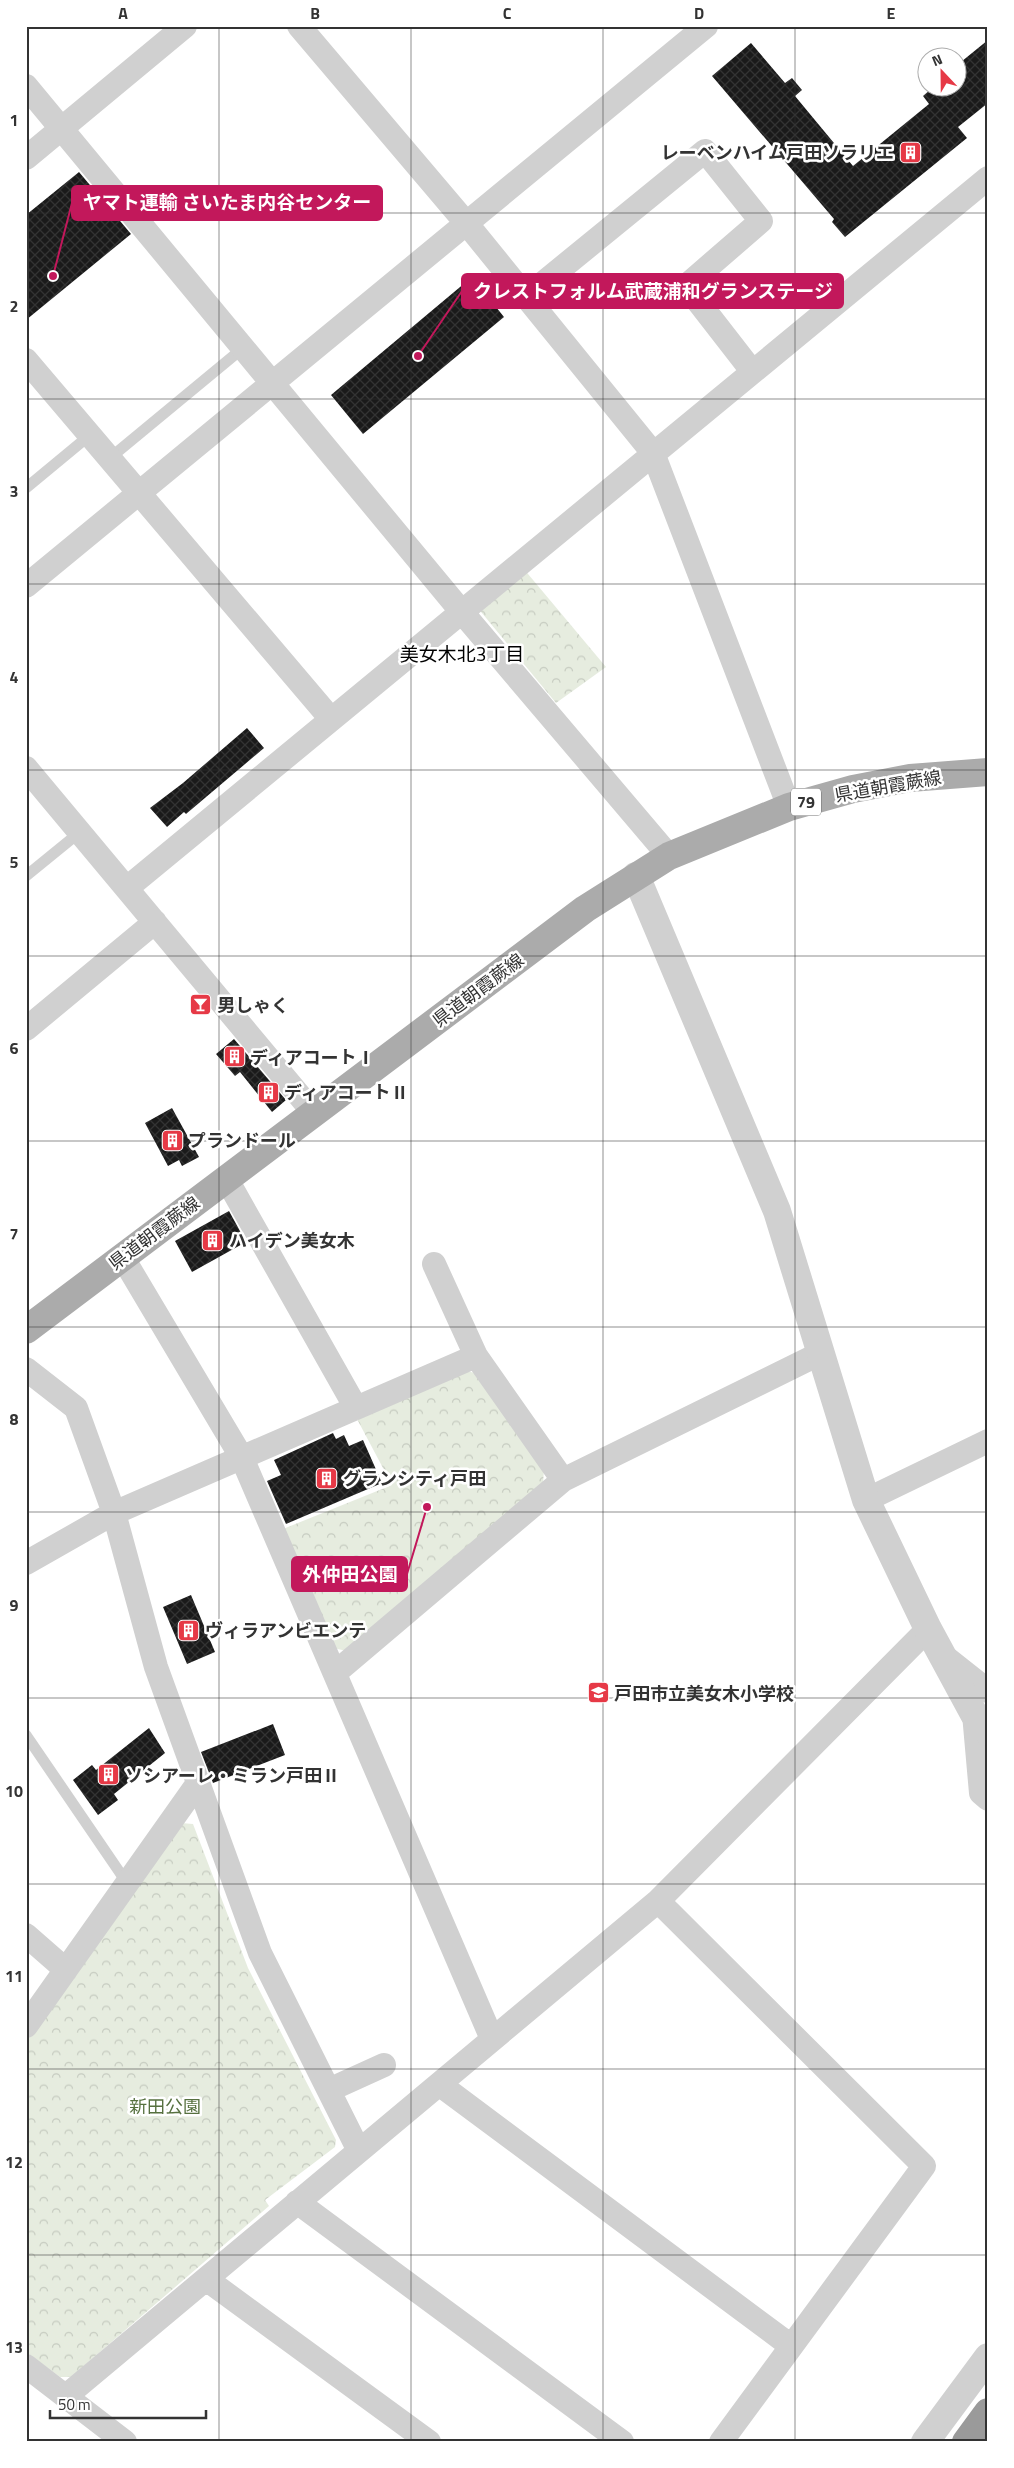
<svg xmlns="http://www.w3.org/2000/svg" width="1014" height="2468" font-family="'Titillium Web','Noto Sans JP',sans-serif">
<defs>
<pattern id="park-crowns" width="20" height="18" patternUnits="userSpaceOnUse" patternTransform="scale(1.25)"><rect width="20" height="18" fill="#e6ecdf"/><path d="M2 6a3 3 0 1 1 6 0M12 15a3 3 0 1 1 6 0" fill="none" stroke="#c6cbc0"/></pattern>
<pattern id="building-cross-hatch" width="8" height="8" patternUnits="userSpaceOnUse" patternTransform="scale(1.25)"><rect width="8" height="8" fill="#1a1a1a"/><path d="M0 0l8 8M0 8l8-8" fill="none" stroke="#333"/></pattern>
</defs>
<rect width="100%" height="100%" fill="#fff"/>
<path fill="url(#park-crowns)" d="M523 568 606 667 556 703 477 607Z
M464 1371 477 1373 544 1469 543 1484 347 1651 333 1648 283 1529 392 1485 357 1419Z
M181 1823 193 1824 248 1968 336 2140 335 2147 265 2200 269 2206 71 2377H60L26 2352V2041Z"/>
<path fill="url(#building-cross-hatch)" d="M988 40V103L958 127 967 138 845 237 832 222 834 219 712 76 751 43 785 83 792 78 802 90 795 96 853 166 929 104 923 96 931 89 930 88H956V66Z
M79 172 131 234 26 320V215Z
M472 277 504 317 363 434 331 395Z
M247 728 264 748 186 814 184 812 167 827 150 808 183 783Z
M234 1039 286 1100 272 1112 240 1072 235 1076 216 1054Z
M172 1108 199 1157 182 1166 179 1160 168 1166 145 1123Z
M229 1211 246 1242 192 1272 175 1241Z
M333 1433 336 1439 344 1435 349 1446 363 1440 382 1483 286 1524 267 1481 281 1475 274 1460Z
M191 1595 215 1652 187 1664 163 1607Z
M273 1724 285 1755 213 1783 201 1752Z
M149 1728 165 1753 114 1794 118 1800 98 1815 73 1780 92 1765 96 1770Z"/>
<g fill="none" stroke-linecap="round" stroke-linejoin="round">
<path stroke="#d0d0d0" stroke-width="11" d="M110 458 243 348
M26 488 90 435
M26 876 80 832
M26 1735 127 1883"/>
<path stroke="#d0d0d0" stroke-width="24" d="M299 26 467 224 653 453 789 807
M26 86 461 611 669 856
M26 158 185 26
M526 297 705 151 761 221 686 286 752 371
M26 360 331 719
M26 586 706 26
M26 768 314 1113
M127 888 988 178
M26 1029 155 922
M226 1178 356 1408
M123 1258 242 1458 492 2039
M434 1264 476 1356
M26 1369 76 1408 114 1513 156 1667 260 1953 359 2151
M866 1500 988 1441
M26 1563 114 1513 476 1356 563 1480
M945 1657 988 1691
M335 1673 563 1480 821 1353
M974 1714 981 1793 988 1799
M658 1901 924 2166 721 2442
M26 1935 66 1970
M26 2026 198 1783
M439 2084 791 2346
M329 2090 384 2065
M297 2202 622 2442
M206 2279 429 2442
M26 2366 125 2442
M66 2396 658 1901 928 1629"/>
<path stroke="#d0d0d0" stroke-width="28" d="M636 876 777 1211 866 1500 928 1629 974 1714 988 1732
M925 2442 988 2357"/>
<path stroke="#ababab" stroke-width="28" d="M26 1330 585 909 669 856 789 807 853 789 910 778 988 772"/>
<path stroke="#9a9a9a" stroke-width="28" d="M966 2442 988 2412"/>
</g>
<path fill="none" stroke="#333" stroke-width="1" stroke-opacity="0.55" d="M219 26V2442M411 26V2442M603 26V2442M795 26V2442M26 213H988M26 399H988M26 584H988M26 770H988M26 956H988M26 1141H988M26 1327H988M26 1512H988M26 1698H988M26 1884H988M26 2069H988M26 2255H988"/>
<defs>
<symbol id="building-square" viewBox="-11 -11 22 22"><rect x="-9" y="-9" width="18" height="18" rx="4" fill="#e63946" stroke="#fff"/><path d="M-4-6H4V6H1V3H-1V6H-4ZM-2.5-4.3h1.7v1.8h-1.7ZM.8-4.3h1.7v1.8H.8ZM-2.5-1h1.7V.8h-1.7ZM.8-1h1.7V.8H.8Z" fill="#fff"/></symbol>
<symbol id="bar-square" viewBox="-11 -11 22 22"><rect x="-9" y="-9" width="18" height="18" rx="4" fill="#e63946" stroke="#fff"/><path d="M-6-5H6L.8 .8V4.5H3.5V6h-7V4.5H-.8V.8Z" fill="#fff"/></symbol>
<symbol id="school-square" viewBox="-11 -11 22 22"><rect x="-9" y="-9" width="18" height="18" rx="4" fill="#e63946" stroke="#fff"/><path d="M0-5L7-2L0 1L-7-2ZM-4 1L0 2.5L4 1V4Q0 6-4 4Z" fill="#fff"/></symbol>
</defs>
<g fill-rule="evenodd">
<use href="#building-square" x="898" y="140" width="25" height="25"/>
<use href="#bar-square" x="188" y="992" width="25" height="25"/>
<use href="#building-square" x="222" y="1044" width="25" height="25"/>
<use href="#building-square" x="256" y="1080" width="25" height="25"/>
<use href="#building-square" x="160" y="1128" width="25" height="25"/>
<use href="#building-square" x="200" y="1228" width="25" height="25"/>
<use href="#building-square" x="314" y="1466" width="25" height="25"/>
<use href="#building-square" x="176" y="1618" width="25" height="25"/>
<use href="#school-square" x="586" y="1680" width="25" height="25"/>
<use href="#building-square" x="96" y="1762" width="25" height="25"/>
</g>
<g text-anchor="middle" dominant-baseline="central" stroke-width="5" stroke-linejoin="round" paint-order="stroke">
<rect fill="#fff" stroke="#707070" stroke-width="1" x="791" y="788.5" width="30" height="27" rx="4"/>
<g font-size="16" font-weight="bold" fill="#333">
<text x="806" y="802">79</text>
</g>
<g font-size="18" font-weight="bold" fill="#333" stroke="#fff" text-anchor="start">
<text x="894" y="152" text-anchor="end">レーベンハイム戸田ソラリエ</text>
<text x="217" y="1005">男しゃく</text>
<text x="250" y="1057">ディアコートⅠ</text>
<text x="284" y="1092">ディアコートⅡ</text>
<text x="188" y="1140">プランドール</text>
<text x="229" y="1240">ハイデン美女木</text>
<text x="343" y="1478">グランシティ戸田</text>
<text x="205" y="1630">ヴィラアンビエンテ</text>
<text x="614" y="1693">戸田市立美女木小学校</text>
<text x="125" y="1775">ソシアーレ・ミラン戸田Ⅱ</text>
</g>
<g font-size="18" fill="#333" stroke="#fff">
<text transform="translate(888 786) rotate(-10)">県道朝霞蕨線</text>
<text transform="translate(478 990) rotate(-37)">県道朝霞蕨線</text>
<text transform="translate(154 1233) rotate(-37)">県道朝霞蕨線</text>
</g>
<g font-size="18" fill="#56703f" stroke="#fff">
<text x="165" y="2106">新田公園</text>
</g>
<g font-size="19" fill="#000" stroke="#fff">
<text x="462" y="653">美女木北3丁目</text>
</g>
</g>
<path fill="none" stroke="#c2185b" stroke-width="2" d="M53 276L72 203M418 356L462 291M427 1507L407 1574"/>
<g fill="#c2185b" stroke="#fff" stroke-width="2">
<circle cx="53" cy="276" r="5"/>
<circle cx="418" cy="356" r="5"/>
<circle cx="427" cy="1507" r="5"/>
</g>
<g fill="#c2185b" stroke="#c2185b" stroke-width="2">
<rect x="72" y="186" width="310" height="34" rx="5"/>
<rect x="462" y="274" width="381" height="34" rx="5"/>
<rect x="292" y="1557" width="115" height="34" rx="5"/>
</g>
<g font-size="19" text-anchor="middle" font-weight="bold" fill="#fff">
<text x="227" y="209">ヤマト運輸 さいたま内谷センター</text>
<text x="653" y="298">クレストフォルム武蔵浦和グランステージ</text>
<text x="350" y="1581">外仲田公園</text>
</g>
<rect width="1014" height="2468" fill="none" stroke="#ffffff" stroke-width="55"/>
<g transform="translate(942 72) rotate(338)"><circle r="24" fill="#ffffff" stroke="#adadad"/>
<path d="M0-4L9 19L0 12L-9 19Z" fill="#e63946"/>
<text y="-8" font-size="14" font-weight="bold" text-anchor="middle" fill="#333333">N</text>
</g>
<path d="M50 2410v8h156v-8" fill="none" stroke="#333333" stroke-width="2.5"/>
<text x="58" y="2410" font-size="15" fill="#333333" stroke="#ffffff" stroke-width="4" paint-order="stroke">50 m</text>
<rect x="28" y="28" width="958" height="2412" fill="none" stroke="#333" stroke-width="2"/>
<g font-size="16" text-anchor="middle" font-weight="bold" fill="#333">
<text x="123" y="19">A</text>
<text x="315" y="19">B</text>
<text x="507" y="19">C</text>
<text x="699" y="19">D</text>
<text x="891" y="19">E</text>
<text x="14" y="126">1</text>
<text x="14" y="312">2</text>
<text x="14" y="497">3</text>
<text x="14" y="683">4</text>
<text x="14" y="868">5</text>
<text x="14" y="1054">6</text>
<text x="14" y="1240">7</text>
<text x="14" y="1425">8</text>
<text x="14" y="1611">9</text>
<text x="14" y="1797">10</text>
<text x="14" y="1982">11</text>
<text x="14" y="2168">12</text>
<text x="14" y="2353">13</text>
</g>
</svg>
